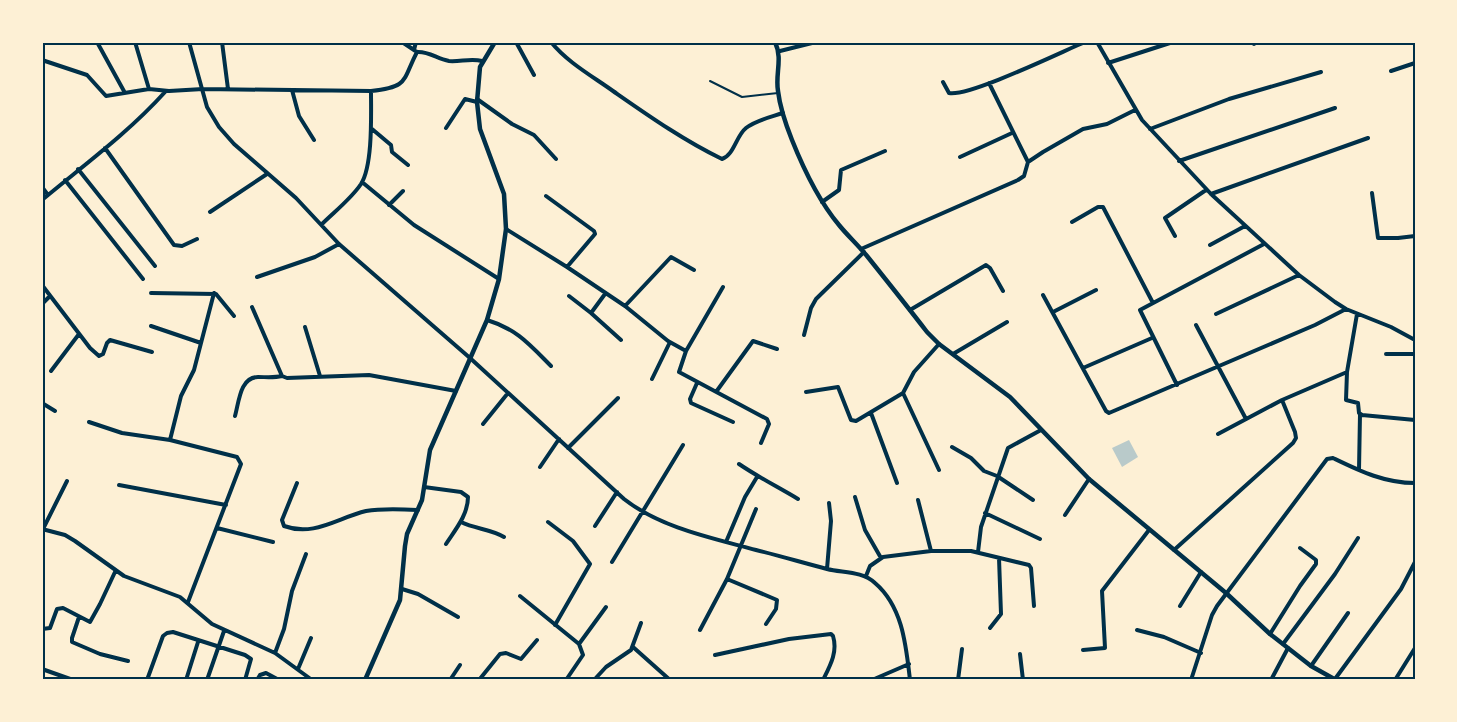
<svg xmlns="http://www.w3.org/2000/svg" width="1457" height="722" font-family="Rubik,sans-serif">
<rect width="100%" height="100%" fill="#fdf0d5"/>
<path fill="#b9caca" d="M1129 440 1138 457 1122 467 1112 448Z"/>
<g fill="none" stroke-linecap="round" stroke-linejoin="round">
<path stroke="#003049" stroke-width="2" d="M710 81 742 97 778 93"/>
<path stroke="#003049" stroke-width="4" d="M97 42 125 93
M135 42 149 89
M189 42 207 107 219 127 234 144 296 198 339 244 470 358 624 499C661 528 712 538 756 550 780 556 804 563 827 569 843 573 862 571 875 583 903 607 906 646 910 680
M222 42 228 89
M402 42 417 52
M516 42 534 75
M551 42C567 62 592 76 613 91 649 116 683 140 722 159 734 155 736 136 746 128 756 120 771 117 783 113
M1097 42 1142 120 1211 194 1299 275 1335 302 1346 309 1391 327 1415 340
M1254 42V44
M414 50 416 42
M780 51 816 42
M42 60 87 75 106 96 149 89 169 91 203 89 371 91C409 87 402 81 417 52 429 51 437 59 449 61 460 62 471 58 482 61
M1108 63 1173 42
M1391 71 1415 63
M943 82 949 93C969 97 1061 52 1085 42
M989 83 1028 162
M292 90 299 116 314 140
M477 99 512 124 534 135 556 159
M446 128 465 99 477 102
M372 129 391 145 392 152 408 165
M1150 129 1229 99 1321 72
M105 148 174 245 182 246 197 239
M960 157 1012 133
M1179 161 1335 108
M78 169 155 266
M65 180 143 279
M362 182 414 225 499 279
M42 187 48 195
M1372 193 1378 238H1398L1415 236
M1211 194 1368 138
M546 196 594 231 595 234 567 267
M42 200C84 165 128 133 165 92
M822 202 839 190 841 170 885 151
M389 205 403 191
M210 212 267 174
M1072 222 1098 207H1103L1153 303
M322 224C334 212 351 199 361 184 373 165 371 114 371 91
M506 229 567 267 625 306 668 341 686 351
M1175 236 1165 218 1206 190
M1210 245 1245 226
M861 249 1018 180 1024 176 1028 162 1043 152 1083 129 1107 124 1135 110
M257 277 315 257 339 244
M42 285 90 348 99 356 103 354 107 343 110 340 152 352
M723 287 686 351 679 372 767 419 769 424 761 443
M151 293 216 294 234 316
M1043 295 1106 411 1109 413 1315 325 1346 309
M569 296 591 313 621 340
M42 304 50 296
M625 306 671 257 694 270
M252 307 282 376 287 378 369 375 456 391
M910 310 986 265 990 268 1003 291
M1053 312 1096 290
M591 313 605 294
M1216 314 1299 275
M1357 314 1347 372 1346 400 1358 403 1359 413 1362 415 1415 420
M487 320C517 329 530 345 551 366
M1196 325 1246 419
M151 326 201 343
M305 327 320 376
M804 335 811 308 816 299 864 252
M953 354 1007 322
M1386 354H1415
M1083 368 1152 338
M51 371 79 334
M652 379 670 342
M697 383 690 399 691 403 733 422
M1177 385 1140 310 1264 244
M716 392 753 341 777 349
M806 392 838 387 851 420 856 421 903 393 914 372 939 344
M903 393 939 470
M42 403 55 411
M871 413 897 483
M235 416C239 402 240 377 258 377 266 377 274 378 282 376
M89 422 122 433 170 440 237 457 241 464 188 602
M483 424 508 393
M1218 434 1282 400 1347 372
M170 440 181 396 194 370 214 293
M952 447 971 458 984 471 997 476 1033 500
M568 448 618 398
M739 464C758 477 778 487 798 499
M540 467 559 439
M1359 470 1360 414
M297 483 282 520 284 526C314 537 337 518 366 511 383 508 400 509 418 510
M119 485 226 505
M424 487 461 492 468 497C468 515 455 530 446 544
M855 497 865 530 881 558
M918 500 931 551
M985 513 1040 539
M1065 515 1089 479
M461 522C475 529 491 529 504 537
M548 522 573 541 590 564 555 625
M595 526 617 492
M217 528 273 542
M42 529 65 535 75 541 124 576 180 597 212 624 275 653 312 680
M43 529 67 481
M726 542 745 497 757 477
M1174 550 1293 443 1296 438 1295 432 1282 400
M978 552 981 527 1008 448 1041 430
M612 562 683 445
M827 569 831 521 829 503
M866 576 870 566 883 557 931 551H971L1029 565 1031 568 1034 606
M727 579 777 600 776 609 766 624
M402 589 418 594 458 617
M520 596 579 644 583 655 566 680
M1180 606 1201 572
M79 617 72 638V642L100 654 128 661
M990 628 1001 614 999 558
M42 629 50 628 57 609 63 608 90 622 100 604 115 572
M700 630 727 579 756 509
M1137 630 1164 637 1201 653
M1270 634 1300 586 1316 564V560L1300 548
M579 644 606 607
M1283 644 1335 574 1358 538
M633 647 670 680
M1083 650 1105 648 1102 591 1149 530
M275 653 284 629 292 591 306 554
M1020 654 1023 680
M715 655 789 639 831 634 833 636C838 652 830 666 823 680
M1311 666 1348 613
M42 669 73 680
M298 669 311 638
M1335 679 1401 589 1415 562
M147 680 163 636 167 633 173 632 245 655 251 659 245 680
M186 680 198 642
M207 680 224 631
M257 680 260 675 266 673 279 680
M450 680 460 665
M479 680 500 654 506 653 521 659 537 640
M594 680 606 667 631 650 641 623
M872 680 909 664
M958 680 962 649
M1191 680 1212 615 1217 606 1327 459 1333 458C1360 471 1384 483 1415 483
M1271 680 1288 648
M1395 680 1415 648"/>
<path stroke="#003049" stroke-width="4.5" d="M775 42C783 59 775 74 778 91 780 108 786 125 792 140 804 170 818 200 839 225 847 235 858 245 867 256 887 281 907 306 927 332L939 344 1010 397 1089 479 1226 593 1270 634 1311 666 1336 680
M365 680 400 600 405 546 407 534 422 500 430 450 487 320 499 279 506 229 504 194 480 129 477 102 480 67 495 42"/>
</g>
<rect width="1457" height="722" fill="none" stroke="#fdf0d5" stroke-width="87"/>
<rect x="44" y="44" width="1370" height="634" fill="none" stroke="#003049" stroke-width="2"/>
</svg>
